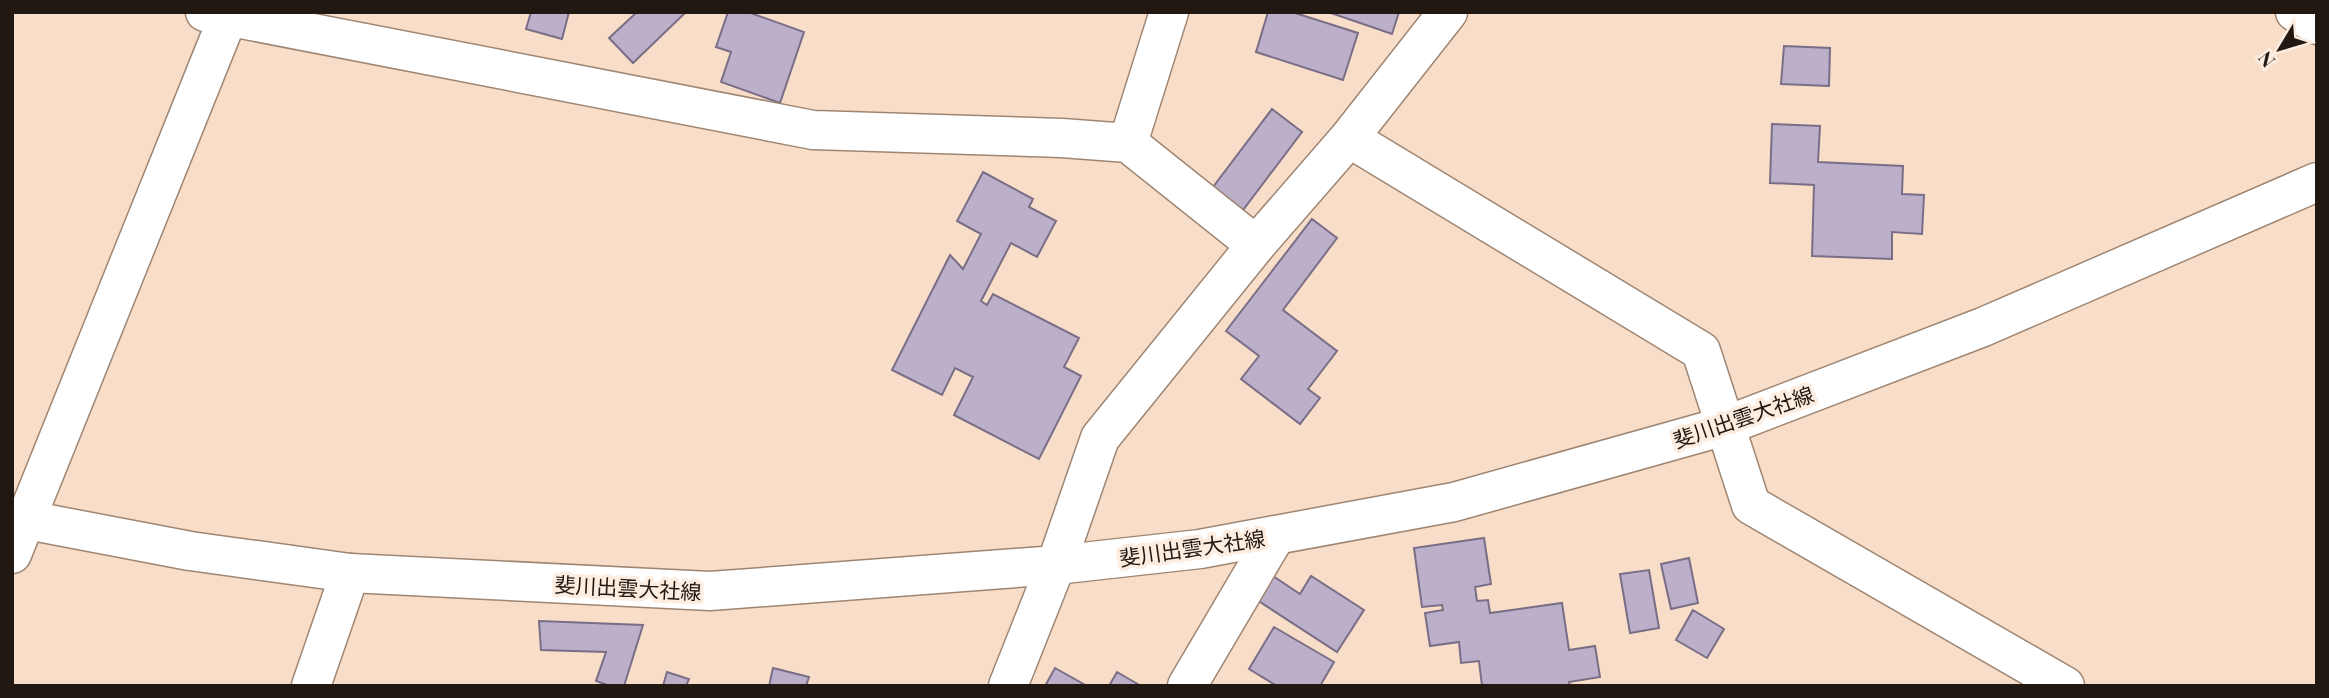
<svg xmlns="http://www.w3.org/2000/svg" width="2329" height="698" font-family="'Playfair Display','Noto Sans JP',serif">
<rect width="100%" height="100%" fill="#f8dec9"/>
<path fill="#bcafca" stroke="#7a6e86" stroke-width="2" d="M531 12H569L562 39 526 29Z
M637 12H686L633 63 609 38Z
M728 12H748L804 32 780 103 721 82 731 52 716 47Z
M1268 12H1292L1358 33 1343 80 1256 52Z
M1328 12H1399L1392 34Z
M1784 46 1830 48 1829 86 1781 84Z
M1272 109 1302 132 1243 210 1213 187Z
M1772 124 1820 126 1818 162 1903 166 1902 194 1924 195 1922 234 1892 232V259L1812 256 1814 185 1770 183Z
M983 172 1033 199 1029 207 1056 221 1037 257 1011 243 981 301 987 305 993 294 1079 338 1064 367 1081 376 1039 459 954 415 973 377 955 368 942 395 892 370 950 255 963 269 981 234 957 221Z
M1312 219 1337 238 1283 310 1337 351 1308 389 1320 398 1300 424 1241 379 1259 356 1226 331Z
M1484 538 1491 584 1475 587 1477 601 1488 600 1490 613 1562 603 1569 650 1595 646 1600 677 1569 682 1570 686H1482L1479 661 1461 663 1459 642 1430 646 1425 613 1443 610 1442 605 1422 607 1414 548Z
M1689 558 1698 603 1671 609 1661 564Z
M1649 570 1659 628 1630 633 1620 574Z
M1273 576 1300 594 1311 576 1364 610 1337 652 1257 600Z
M1693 610 1724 629 1707 658 1676 640Z
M539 621 643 625 624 686H610L596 681 606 652 541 650Z
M1274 627 1334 662 1320 686H1277L1249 669Z
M773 668 809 677 806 686H769Z
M1055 668 1087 686H1045Z
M667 672 689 679 686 686H663Z
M1117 672 1141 686H1109Z"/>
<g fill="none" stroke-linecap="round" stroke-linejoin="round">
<defs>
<path id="street" d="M205 12 813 130 1062 138 1128 143 1256 245
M2295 12 2317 25
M1349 138 1701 351 1751 505 2065 686
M1128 143 1169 12
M12 554 230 12
M311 686 350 573
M1187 686 1276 535"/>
<path id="secondary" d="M12 517 190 551 350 573 710 591 1056 565 1200 549 1454 502 1725 426 1983 327 2317 182
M1008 686 1056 565 1100 438 1256 245 1349 138 1448 12"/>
</defs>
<use href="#street" stroke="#9e8673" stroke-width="41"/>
<use href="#secondary" stroke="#9e8673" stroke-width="41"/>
<use href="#street" stroke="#fff" stroke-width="38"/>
<use href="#secondary" stroke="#fff" stroke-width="38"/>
</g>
<g text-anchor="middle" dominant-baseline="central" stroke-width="7" stroke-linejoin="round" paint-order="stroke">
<g font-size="21" fill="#211811" stroke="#fdede1">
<text transform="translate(1743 416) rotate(-19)">斐川出雲大社線</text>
<text transform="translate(1192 547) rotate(-8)">斐川出雲大社線</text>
<text transform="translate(628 587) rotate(3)">斐川出雲大社線</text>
</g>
</g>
<rect width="2329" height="698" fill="none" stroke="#211811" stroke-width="28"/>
<g transform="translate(2280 49) rotate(232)" stroke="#fdede1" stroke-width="5" paint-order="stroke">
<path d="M0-5L12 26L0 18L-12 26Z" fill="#211811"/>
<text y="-10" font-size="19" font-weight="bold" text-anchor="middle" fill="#211811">N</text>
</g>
</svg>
